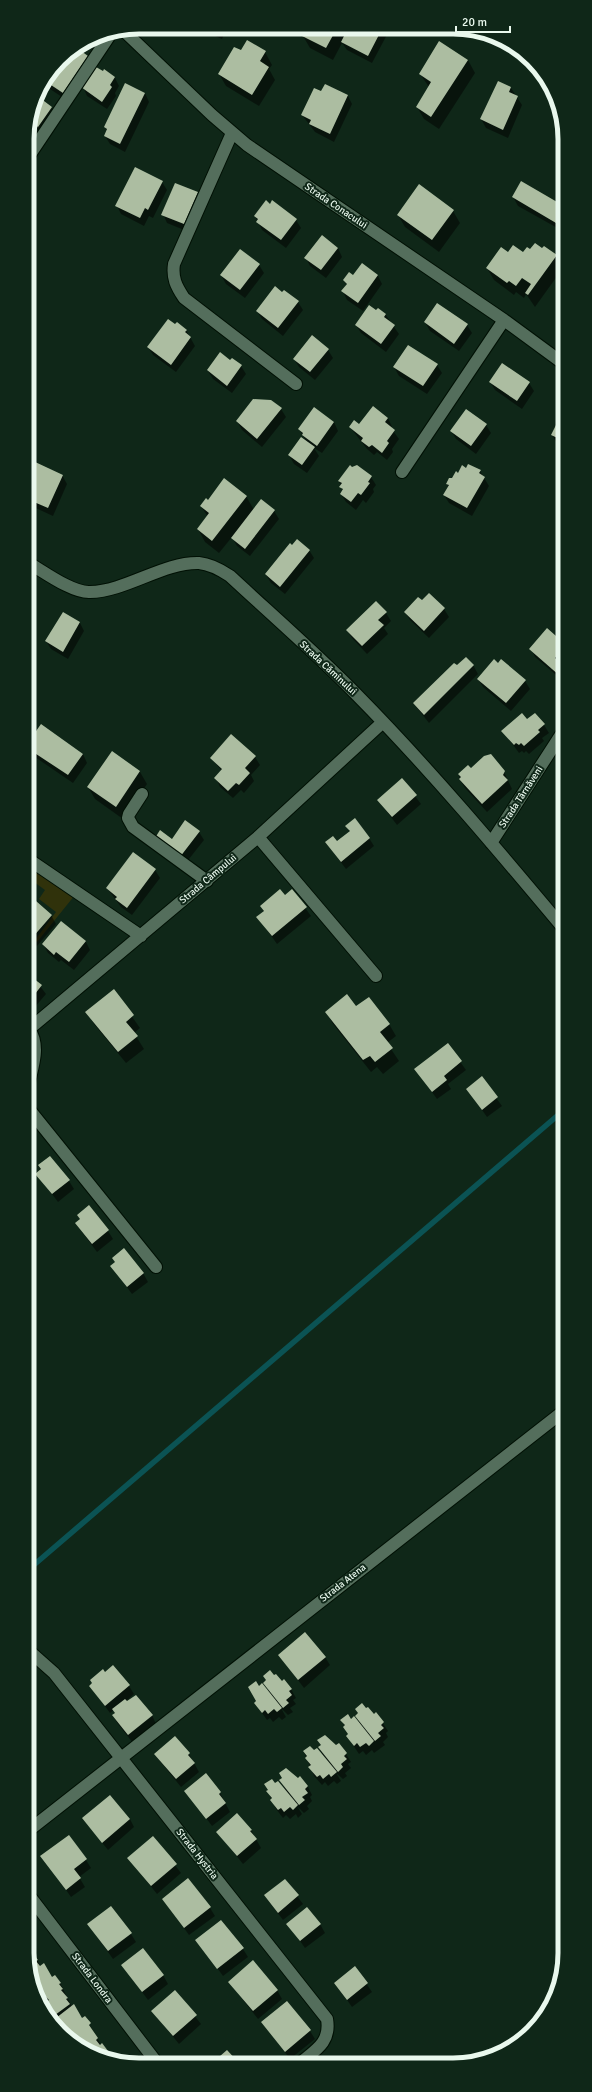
<svg xmlns="http://www.w3.org/2000/svg" width="592" height="2092" font-family="Signika,sans-serif">
<rect width="100%" height="100%" fill="#0f2718"/>
<path fill="#30320b" d="M28 863 75 895 37 942 35 940 56 912 39 899 45 890 34 882 28 889Z"/>
<path fill="#0007" d="M195 27 227 28 222 39Z
M287 28H297L294 32Z
M307 28 390 29 372 63 347 50 342 43 333 60 310 48 303 36Z
M76 49 87 57 92 65 68 101 50 89 45 81 60 60Z
M241 52H265L272 65 269 69 275 80 259 106 226 86 219 74Z
M468 60 475 73 439 129 424 119 417 107 429 87 420 74Z
M104 71 115 78 119 86 115 93 116 96 107 109 87 96 83 87Z
M499 83 511 88 522 105 508 138 486 128 481 119Z
M326 85 348 96 352 104 334 142 315 132 302 115 322 93Z
M145 93 149 102 125 152 110 144 105 136 107 131 105 127Z
M40 99 51 108 56 116 43 134 29 123 32 110Z
M162 182 167 190 153 218 149 216 144 226 121 214 117 206Z
M522 183 564 207V225L561 230 518 206 513 197Z
M197 193 202 202 189 232 167 223 163 214Z
M453 211 460 223 439 252 405 227 398 215Z
M255 216 296 220 301 228 286 248 262 230Z
M338 248 342 257 326 278 310 266 306 258Z
M543 250 556 255 563 268 535 307 526 294 524 298 516 292 514 295 494 280 487 268 508 254Z
M259 265 264 273 245 298 226 284 221 275Z
M362 265 378 276 382 284 363 311 347 300 343 292 347 285 344 281 353 276Z
M282 293 298 302 303 310 283 336 262 319 257 311Z
M376 312 385 314 399 334 386 352 361 333 356 325Z
M425 322 467 325 472 333 459 351 430 331Z
M175 325 186 330 195 346 176 372 153 355 148 347Z
M328 350 333 358 315 380 299 367 294 359Z
M231 362 241 366 246 374 232 393 213 379 208 371Z
M437 365 442 373 427 394 399 376 394 367Z
M490 382 529 383 534 391 522 409 495 390Z
M281 409 286 417 262 447 242 430 237 421Z
M314 409 334 422 338 431 322 453 314 448 319 456 307 473 294 464 289 455 308 444 299 429Z
M388 418 392 427 391 428 399 439 392 449 393 452 387 460 377 452 374 455 367 449 350 427Z
M560 418 564 420V447L557 443 552 435Z
M486 425 491 433 476 454 456 439 451 431Z
M467 469 480 471 489 486 472 516 449 503 444 495 449 487 447 484 456 473 459 474Z
M62 475 67 484 53 516 27 504V476Z
M371 477 376 485 373 489 374 492 366 503 363 500 356 510 346 502 341 494 343 491 339 481Z
M246 496 254 510 274 511 279 519 250 556 237 546 232 537 219 553 205 542 198 529 208 517 201 506 208 501Z
M292 546 309 550 314 558 285 594 271 583 266 575Z
M429 595 444 609 449 617 429 638 410 620 405 612 422 602Z
M63 613 80 623 84 631 68 659 51 649 46 641Z
M386 613 391 621 384 628 388 634 367 654 352 638 347 630Z
M547 630 564 644V661L560 665 564 668V677L562 680 535 657 531 649Z
M473 665 478 674 429 723 414 704 457 667Z
M478 679 525 681 530 689 511 711 483 687Z
M527 721 544 725 549 733 542 738 544 741 529 754 526 751 524 753 522 751 519 753 503 731Z
M27 748 83 754 87 763 73 783 32 755Z
M112 753 140 772 147 784 123 819 95 799 88 787Z
M255 757 260 765 251 775 254 781 244 793 241 790 233 798 220 787 216 778 222 771 211 758Z
M470 769 504 772 512 789 487 812 465 788 460 780 459 775Z
M402 779 421 804 397 825 378 800Z
M347 826 369 838 374 846 346 869 326 843H337L350 832Z
M199 832 204 840 185 864 172 840Z
M155 870 160 878 132 915 121 907 107 888Z
M292 890 311 916 277 944 258 917 264 912 261 906 285 896Z
M28 896 51 915 56 924 37 946 28 938Z
M61 922 86 942 90 950 74 970 61 960 59 962 48 953 43 944Z
M28 970 46 994 29 1014 28 1013Z
M114 991 140 1028 134 1033 144 1049 126 1063 94 1024 87 1012Z
M326 1012 389 1024 396 1036 387 1043 399 1061 383 1074 377 1067 371 1072 333 1024Z
M448 1045 466 1070 448 1084 451 1089 437 1099 416 1070Z
M481 1077 502 1106 487 1117 467 1089Z
M39 1166 69 1181 74 1189 58 1202 37 1174 41 1170Z
M81 1220 108 1231 113 1239 97 1252 76 1224Z
M111 1266 143 1273 148 1282 132 1294Z
M279 1655 325 1657 330 1665 304 1688Z
M105 1673 129 1686 134 1694 126 1701 152 1715 156 1724 133 1743 118 1724 113 1716 116 1713 114 1710 110 1713 90 1686Z
M264 1676 282 1682 291 1689 296 1698 293 1700 296 1704 290 1708 293 1712 288 1715 281 1708 286 1717 282 1720 279 1717 273 1722 270 1718 267 1720 255 1703 257 1701 259 1687 269 1691 264 1683 267 1681Z
M376 1713 388 1731 386 1733 388 1737 383 1742 385 1745 374 1753 372 1750 366 1755 363 1751 359 1754 347 1736 349 1735 342 1720H351L360 1725 356 1716 374 1715Z
M330 1740 346 1754 351 1762 348 1764 351 1768 345 1773 347 1776 343 1779 336 1773 341 1781 337 1784 334 1781 328 1786 325 1782 322 1785 314 1776 304 1752 323 1756 319 1748Z
M189 1754 199 1772 181 1787 155 1755Z
M292 1773 298 1780 300 1778 308 1787 312 1795 310 1797 312 1801 307 1806 309 1809 304 1813 297 1806 302 1814 298 1818 296 1814 290 1819 286 1815 283 1818 276 1809 268 1791 275 1784 285 1789 280 1781Z
M186 1791 220 1793 230 1812 212 1826Z
M83 1819H130L134 1827 108 1850Z
M251 1830 261 1848 243 1864 217 1832Z
M153 1837 181 1873 157 1894 128 1858Z
M42 1856 86 1860 91 1868 79 1877 85 1887 71 1897Z
M285 1880 303 1904 283 1920 265 1896Z
M163 1899 210 1908 215 1916 189 1935Z
M88 1924 131 1934 136 1942 113 1959Z
M288 1924H320L325 1933 305 1948Z
M197 1940 243 1949 248 1957 223 1976Z
M28 1942 41 1967 52 1978 60 1983 72 2007 82 2019 85 2017 101 2045 119 2063 75 2040 70 2033 67 2034 57 2019 55 2020 49 2013 44 2005 47 2003 40 1991 37 1993 35 1989 28 1968Z
M122 1965 163 1975 168 1984 148 2000Z
M355 1967 372 1992 352 2007 335 1983Z
M229 1982 277 1990 282 1999 258 2019Z
M175 1991 201 2024 179 2044 152 2011Z
M262 2022 310 2031 315 2039 290 2059Z"/>
<g fill="none" stroke-linecap="round" stroke-linejoin="round">
<path stroke="#0b5354" stroke-width="5.5" d="M28 1570 564 1110"/>
</g>
<path fill="#acbda1" d="M306 28H337L326 48 302 36Z
M348 28H351L382 29 368 56 341 42Z
M247 40 266 51 260 61 269 67 252 95 218 74 234 47 241 50Z
M439 41 468 60 431 117 416 107 431 82 419 74Z
M77 48 88 56 63 93 45 81 60 60Z
M96 67 103 71 104 69 115 77 110 85 112 87 102 102 81 87Z
M498 81 511 87 509 92 518 96 503 130 480 119Z
M125 83 145 93 120 144 104 136 107 129 104 127Z
M325 84 348 95 330 134 309 124 311 120 301 115 314 88 321 91Z
M40 98 52 107 38 127 30 121 33 108Z
M135 167 163 181 148 210 145 208 140 218 115 206Z
M521 181 564 206 556 223 512 197Z
M175 183 198 192 184 224 161 215Z
M419 184 454 210 432 240 397 215Z
M266 200 270 204 272 200 297 219 281 240 256 222 258 219 254 216Z
M322 235 338 248 321 270 304 258Z
M535 243 542 248 544 246 557 255 528 295 525 293 531 284 522 278 516 286 509 281 507 283 486 268 501 247 508 252 513 245 523 252 527 247 530 249Z
M240 249 260 264 240 290 220 275Z
M362 263 378 275 358 303 341 291 347 284 343 280 349 272 353 275Z
M275 286 282 292 284 290 299 301 278 328 256 311Z
M437 303 468 324 454 344 424 322Z
M369 305 376 310 378 308 386 314 384 317 395 325 381 344 355 325Z
M168 319 175 324 177 322 187 330 185 332 191 337 171 365 147 347Z
M312 335 329 349 310 372 293 359Z
M408 345 438 364 423 386 393 367Z
M220 352 230 360 232 358 242 365 227 386 207 370Z
M502 363 530 382 517 401 489 382Z
M253 399 271 400 282 408 257 439 236 421Z
M373 406 388 418 385 422 395 430 387 441 389 443 382 453 372 445 369 447 361 441 363 438 349 427 354 420 359 424Z
M314 407 334 422 317 446 302 435 303 433 298 429Z
M466 409 487 424 471 446 450 431Z
M560 417 564 419V441L551 435Z
M301 437 315 447 302 465 288 455Z
M33 461 63 475 48 508 27 499V474Z
M468 464 481 470 479 473 485 477 467 508 443 495 449 485 446 484 449 478H452L456 471 458 473 462 465 466 468Z
M350 465 352 467 357 465 372 476 368 482 370 483 361 495 358 493 351 502 340 494 343 489 339 487 342 483 338 481Z
M224 478 247 496 212 541 197 529 209 513 200 506 206 498 208 500Z
M261 499 275 510 245 549 231 538Z
M297 539 310 550 280 587 265 574 290 543 292 545Z
M429 593 445 608 424 631 404 612 418 597 422 600Z
M376 601 387 612 378 620 384 625 362 646 346 630Z
M63 612 80 622 63 652 45 641Z
M547 628 564 643V647L555 658 564 667V671L560 676 529 649Z
M466 657 474 665 424 715 413 703 454 663 457 665Z
M494 659 498 663 501 659 526 680 506 703 477 679Z
M522 713 527 719 535 713 545 724 538 730 540 732 524 746 521 743 519 745 516 743 514 745 501 731Z
M41 724 83 754 68 775 27 748V744Z
M231 734 256 756 245 768 250 773 239 785 236 783 228 791 214 778 222 769 210 758Z
M112 751 140 771 116 807 87 787Z
M491 754 505 771 503 775 508 780 482 804 459 779 461 777 458 774 468 765 471 768 484 756Z
M402 778 417 795 392 817 377 800Z
M355 818 370 838 341 862 325 842 333 836 337 841 350 831 345 826Z
M185 820 200 831 180 857 155 838 160 830 172 839Z
M564 842V853L559 847Z
M133 852 156 869 127 908 115 899 117 897 106 888Z
M564 855V865L559 860Z
M280 889 285 895 292 889 307 907 272 936 256 917 264 911 260 906Z
M28 894 52 915 32 938 28 934Z
M61 921 86 941 69 962 56 952 54 955 42 944Z
M28 969 31 972 29 975 42 985 28 1003Z
M114 989 134 1015 126 1022 138 1036 118 1052 85 1012Z
M347 994 356 1006 369 997 390 1024 380 1032 393 1048 375 1062 370 1056 363 1060 325 1012Z
M448 1043 462 1061 444 1076 447 1080 432 1092 414 1069Z
M482 1076 498 1097 482 1110 466 1089Z
M50 1156 70 1180 52 1194 35 1174 41 1169 38 1165Z
M89 1205 109 1230 92 1244 75 1223 80 1219 77 1215Z
M124 1248 144 1273 127 1287 110 1266 115 1262 112 1258Z
M305 1632 326 1657 298 1680 278 1655Z
M113 1665 130 1685 105 1706 89 1686 92 1683 90 1680 103 1669 105 1672Z
M270 1670 274 1675 276 1674 282 1681 284 1679 292 1689 289 1691 292 1695 286 1700 289 1703 283 1708 263 1683 266 1680 263 1676Z
M256 1681 259 1686 262 1683 282 1708 277 1712 274 1709 268 1714 265 1710 262 1713 254 1703 256 1701 248 1687Z
M136 1695 153 1715 128 1735 112 1715 115 1713 112 1709 125 1699 127 1701Z
M362 1703 366 1708 368 1707 374 1714 376 1712 384 1722 381 1725 384 1728 378 1733 381 1736 375 1741 355 1716 358 1713 355 1709Z
M348 1714 351 1719 354 1716 374 1741 369 1746 366 1743 360 1747 357 1743 354 1746 346 1736 348 1734 343 1727 345 1725 340 1720Z
M325 1735 336 1745 339 1743 347 1753 344 1756 347 1759 341 1764 343 1767 338 1772 318 1747 321 1745 317 1740Z
M175 1736 190 1753 188 1755 195 1763 176 1779 154 1754Z
M310 1746 314 1750 317 1748 337 1772 331 1777 329 1774 323 1779 320 1775 317 1777 308 1767 311 1765 305 1758 307 1756 303 1751Z
M286 1768 298 1778 300 1776 308 1786 305 1789 308 1793 302 1797 305 1800 299 1805 279 1780 282 1778 279 1773Z
M206 1773 221 1792 219 1794 226 1803 206 1819 184 1791Z
M272 1779 275 1783 278 1781 298 1805 293 1810 290 1807 284 1812 281 1808 278 1810 270 1800 272 1798 266 1791 268 1790 264 1784Z
M110 1795 130 1819 102 1843 82 1818Z
M237 1813 252 1830 250 1831 257 1839 237 1856 216 1832Z
M69 1835 87 1859 74 1869 81 1878 66 1890 40 1856Z
M153 1836 177 1864 151 1886 127 1858Z
M188 1878 211 1907 184 1928 162 1899Z
M285 1879 299 1895 278 1913 264 1895Z
M111 1906 132 1933 108 1951 87 1924Z
M307 1907 321 1924 300 1941 286 1924Z
M221 1920 244 1948 217 1969 195 1940Z
M28 1940 32 1945 30 1946 33 1951 32 1952 38 1960 36 1961 40 1966 44 1963 52 1977 55 1975 61 1983 59 1984 63 1989 61 1990 68 1998 66 1999 70 2004 55 2015 52 2011 50 2013 43 2004 49 2000 45 1996 43 1998 36 1989 38 1988 33 1985 28 1968Z
M143 1948 164 1975 142 1992 121 1965Z
M253 1960 278 1990 253 2011 228 1982Z
M355 1966 368 1983 347 2000 334 1983Z
M175 1990 197 2015 173 2036 151 2011Z
M287 2001 311 2030 285 2052 261 2022Z
M74 2004 82 2018 85 2016 91 2023 89 2025 98 2038 96 2040 100 2045 102 2043 108 2051 106 2052 109 2055 112 2052 118 2060V2063L78 2042 75 2037 73 2038 64 2025 62 2027 56 2018Z
M227 2050 239 2063H212Z"/>
<g fill="none" stroke-linecap="round" stroke-linejoin="round">
<defs>
<path id="minor" d="M123 30 212 115 247 145 504 320 564 364
M232 133 174 264C172 278 176 286 184 298L296 384
M27 159 112 32
M402 472 504 320
M27 562C43 571 72 593 90 592 127 591 163 562 199 563 210 564 221 570 230 576 272 615 316 653 356 694 429 768 497 849 564 929
M142 794 129 814 128 818 133 827 207 881
M258 837 376 976
M491 843 564 730
M28 859 141 936
M28 1030 258 837 383 722
M28 1087C32 1067 41 1047 29 1029
M28 1108 156 1267
M28 1650 54 1673 327 2019C331 2042 316 2050 300 2063
M28 1831 565 1410
M28 1894 157 2063"/>
</defs>
<use href="#minor" stroke="#001004" stroke-width="14"/>
<use href="#minor" stroke="#546e5c" stroke-width="12"/>
</g>
<g text-anchor="middle" dominant-baseline="central" stroke-width="4" stroke-linejoin="round" paint-order="stroke">
<g font-size="10" fill="#e9f8ed" stroke="#0f2718">
<text transform="translate(336 206) rotate(34)">Strada Conacului</text>
<text transform="translate(328 668) rotate(43)">Strada Căminului</text>
<text transform="translate(521 797) rotate(-57)">Strada Târnăveni</text>
<text transform="translate(208 879) rotate(-40)">Strada Câmpului</text>
<text transform="translate(343 1583) rotate(-38)">Strada Atena</text>
<text transform="translate(197 1854) rotate(52)">Strada Hystria</text>
<text transform="translate(92 1978) rotate(53)">Strada Londra</text>
</g>
</g>
<path d="M0 0H592V2092H0ZM139 34H453A105 105 0 0 1 558 139V1953A105 105 0 0 1 453 2058H139A105 105 0 0 1 34 1953V139A105 105 0 0 1 139 34Z" fill="#0f2718" fill-rule="evenodd"/>
<path fill="none" stroke="#e9f8ed" stroke-width="5" d="M139 34H453A105 105 0 0 1 558 139V1953A105 105 0 0 1 453 2058H139A105 105 0 0 1 34 1953V139A105 105 0 0 1 139 34Z"/>
<path d="M456 26v6h54v-6" fill="none" stroke="#e9f8ed" stroke-width="2"/>
<text x="462" y="26" font-size="12" fill="#e9f8ed" stroke="#0f2718" stroke-width="3" paint-order="stroke">20 m</text>
</svg>
